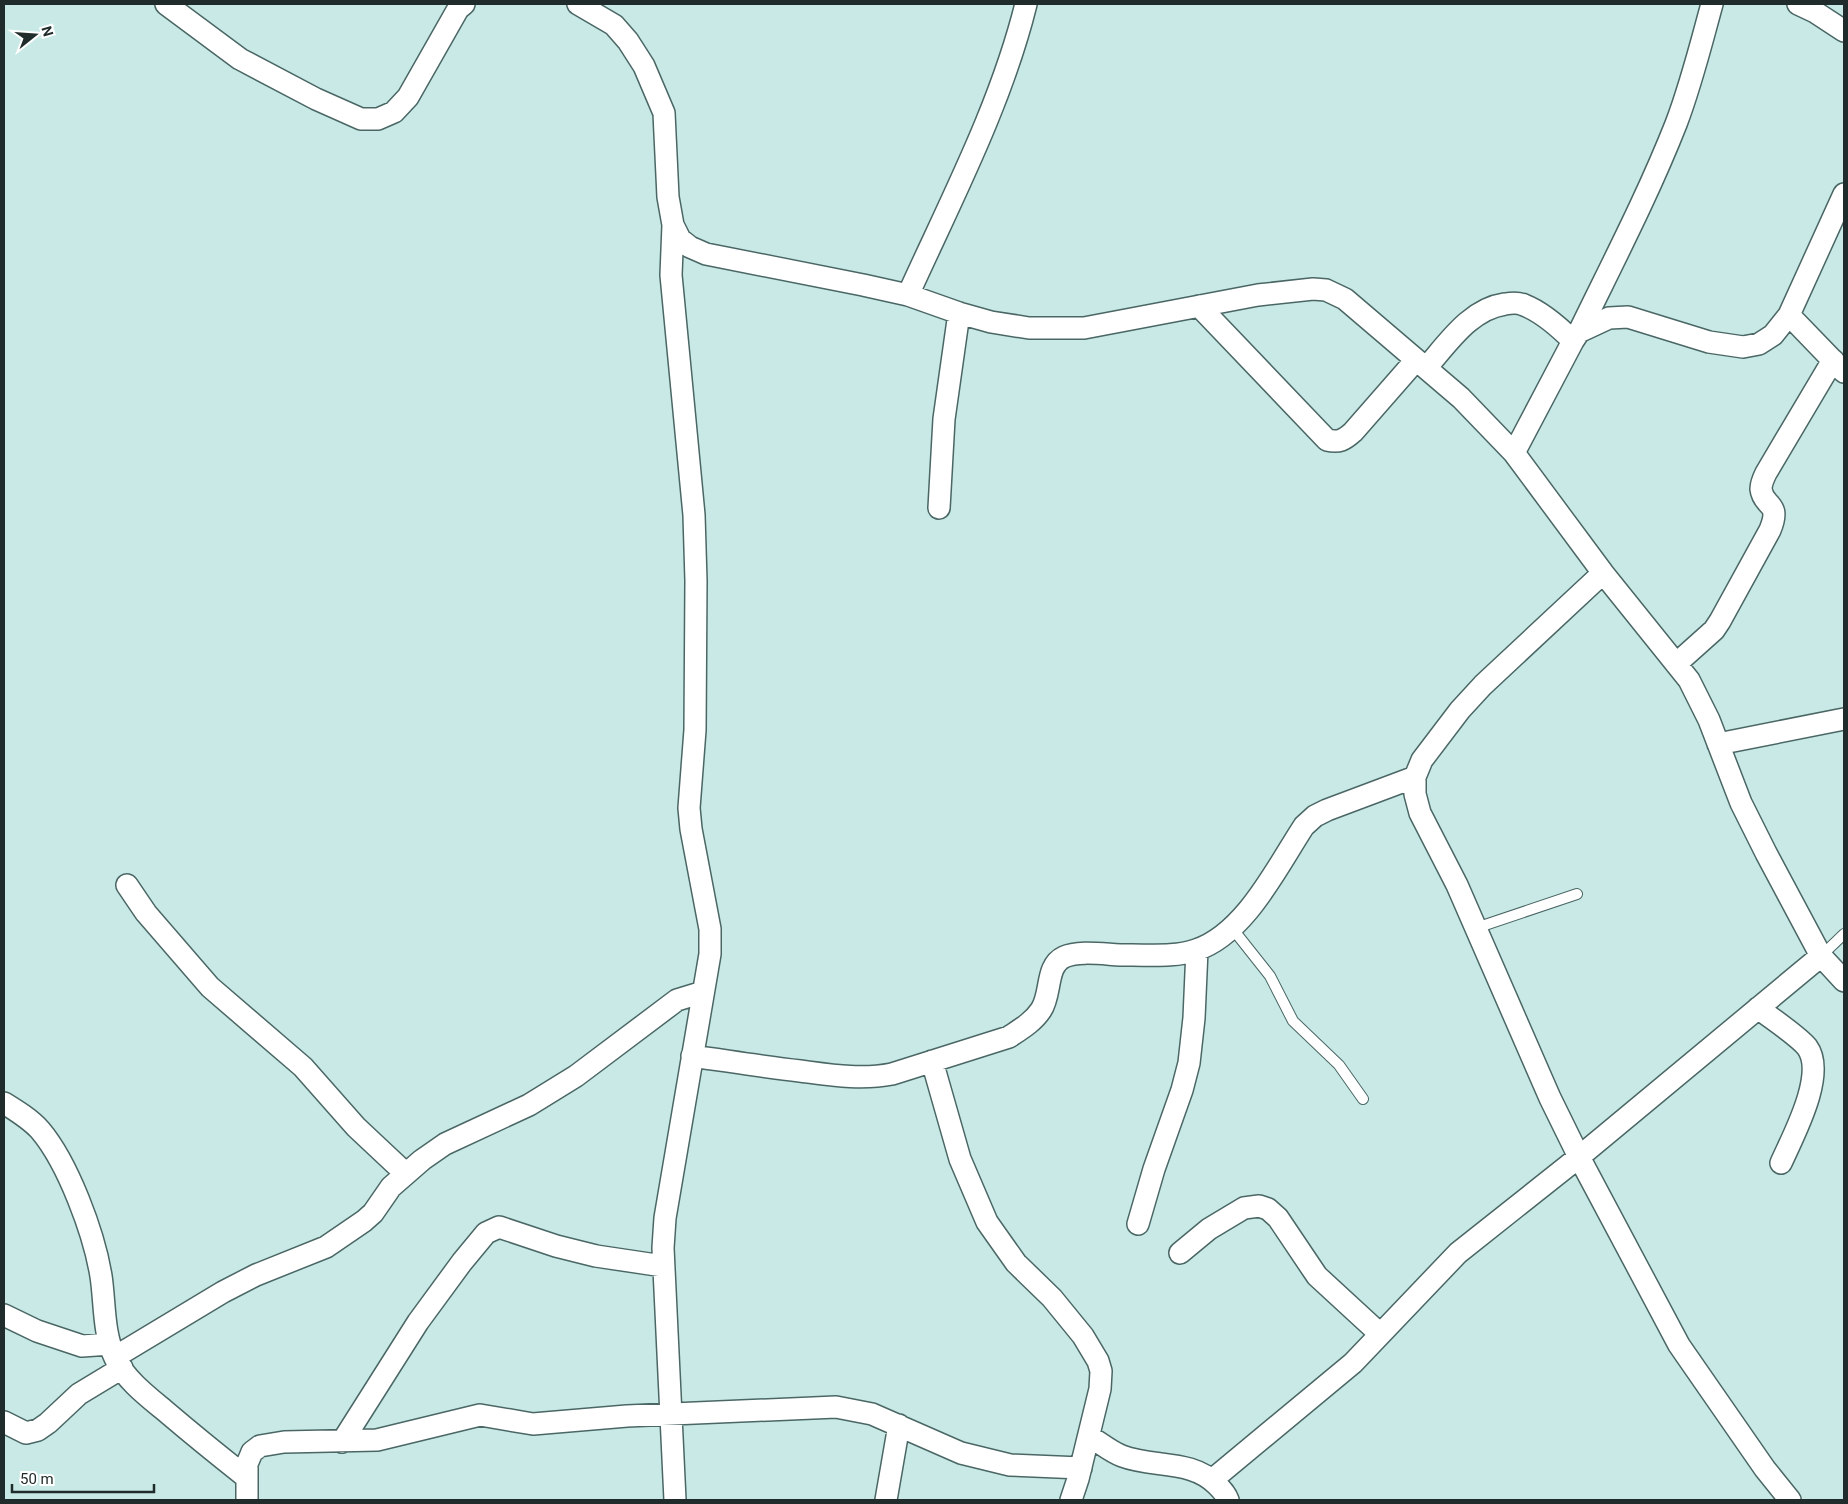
<svg xmlns="http://www.w3.org/2000/svg" width="1848" height="1504" font-family="Roboto,sans-serif">
<rect width="100%" height="100%" fill="#c8e9e6"/>
<g fill="none" stroke-linecap="round" stroke-linejoin="round">
<defs>
<path id="lane" d="M1232 928 1270 976 1293 1021 1339 1065 1363 1099
M1476 928 1577 894
M1821 956 1844 934"/>
<path id="street" d="M166 4 240 59 316 99 361 119H378L394 112 408 97 458 9 464 4
M578 4 614 25 628 41 644 66 664 113 668 197 673 225 680 239 690 247 706 254 863 285 908 295 959 313 991 322 1029 328H1084L1258 295 1313 289 1326 290 1345 299 1461 398 1514 453 1603 573 1689 680 1709 720 1741 803 1766 853 1821 956 1844 981
M1798 4 1815 12 1844 31
M673 225 671 275 694 515 696 581 695 730 689 808 691 829 710 929V954L665 1218 663 1248 675 1500
M908 295C951 200 1001 105 1026 4
M1199 306 1327 440C1339 443 1344 440 1353 432L1416 360
M1789 315 1844 372
M1579 332C1612 264 1648 195 1676 124 1691 85 1701 44 1712 4
M1426 368C1448 343 1470 309 1505 304 1511 303 1518 302 1524 305 1542 312 1559 327 1573 341
M1514 453 1573 341 1579 332 1609 318 1628 317 1709 342 1743 347 1759 344 1773 335 1789 315 1844 194
M939 508 944 419 959 313
M1603 573 1483 685 1460 710 1422 760 1415 777V794L1420 813 1457 885 1550 1098 1579 1157 1679 1345 1765 1469 1790 1500
M1676 664 1714 630 1720 621 1770 530C1782 501 1763 508 1761 489 1761 484 1764 477 1766 473L1833 360
M1718 744 1844 719
M127 885 146 913 210 987 303 1067 356 1127 405 1173
M1758 1008C1772 1019 1797 1035 1807 1047 1827 1074 1793 1136 1781 1163
M692 1056C728 1061 764 1067 800 1071 831 1075 861 1080 892 1074L1009 1037C1021 1029 1033 1022 1041 1010 1052 994 1045 966 1064 957 1081 949 1113 956 1132 955 1153 955 1176 957 1196 950 1245 934 1277 867 1304 826L1315 816 1327 810 1415 777
M932 1061 960 1159 987 1222 1016 1263 1052 1298 1083 1336 1098 1361 1101 1371 1100 1389 1078 1479 1071 1500
M4 1103C17 1111 30 1119 40 1130 68 1163 94 1233 101 1276 105 1302 103 1333 115 1358 125 1379 147 1396 164 1410 191 1433 218 1455 246 1477
M1138 1224 1154 1169 1182 1090 1189 1063 1194 1018 1197 950
M1180 1253 1209 1229 1244 1208 1259 1206 1268 1209 1278 1218 1317 1276 1380 1334
M4 1315 37 1331 82 1346 110 1344
M115 1357 223 1292 256 1275 326 1247 364 1221 373 1213 391 1187 422 1160 445 1144 529 1105 576 1076 677 1000 703 992
M4 1422 26 1433 38 1430 48 1423 79 1394 122 1368
M1089 1436C1099 1442 1111 1452 1122 1456 1153 1468 1192 1459 1217 1485 1222 1490 1226 1494 1228 1500
M342 1442 418 1322 462 1262 486 1233 499 1227 556 1246 596 1256 663 1266
M1212 1480 1353 1363 1458 1253 1579 1157 1821 956
M247 1500V1464L252 1452 260 1446 284 1442 377 1440 480 1415 533 1424 627 1416 836 1407 872 1414 961 1453 1010 1465 1081 1468
M886 1500 899 1425"/>
</defs>
<use href="#lane" stroke="#4a6765" stroke-width="12"/>
<use href="#street" stroke="#4a6765" stroke-width="24"/>
<use href="#lane" stroke="#fff" stroke-width="10"/>
<use href="#street" stroke="#fff" stroke-width="21"/>
</g>
<rect width="1848" height="1504" fill="none" stroke="#202c2b" stroke-width="10"/>
<g transform="translate(35 35) rotate(73)" stroke="#ffffff" stroke-width="4" paint-order="stroke">
<path d="M0-4L9 19L0 12L-9 19Z" fill="#202c2b"/>
<text y="-8" font-size="14" font-weight="bold" text-anchor="middle" fill="#202c2b">N</text>
</g>
<path d="M12 1484v8h142v-8" fill="none" stroke="#202c2b" stroke-width="2.5"/>
<text x="20" y="1484" font-size="15" fill="#202c2b" stroke="#ffffff" stroke-width="4" paint-order="stroke">50 m</text>
</svg>
